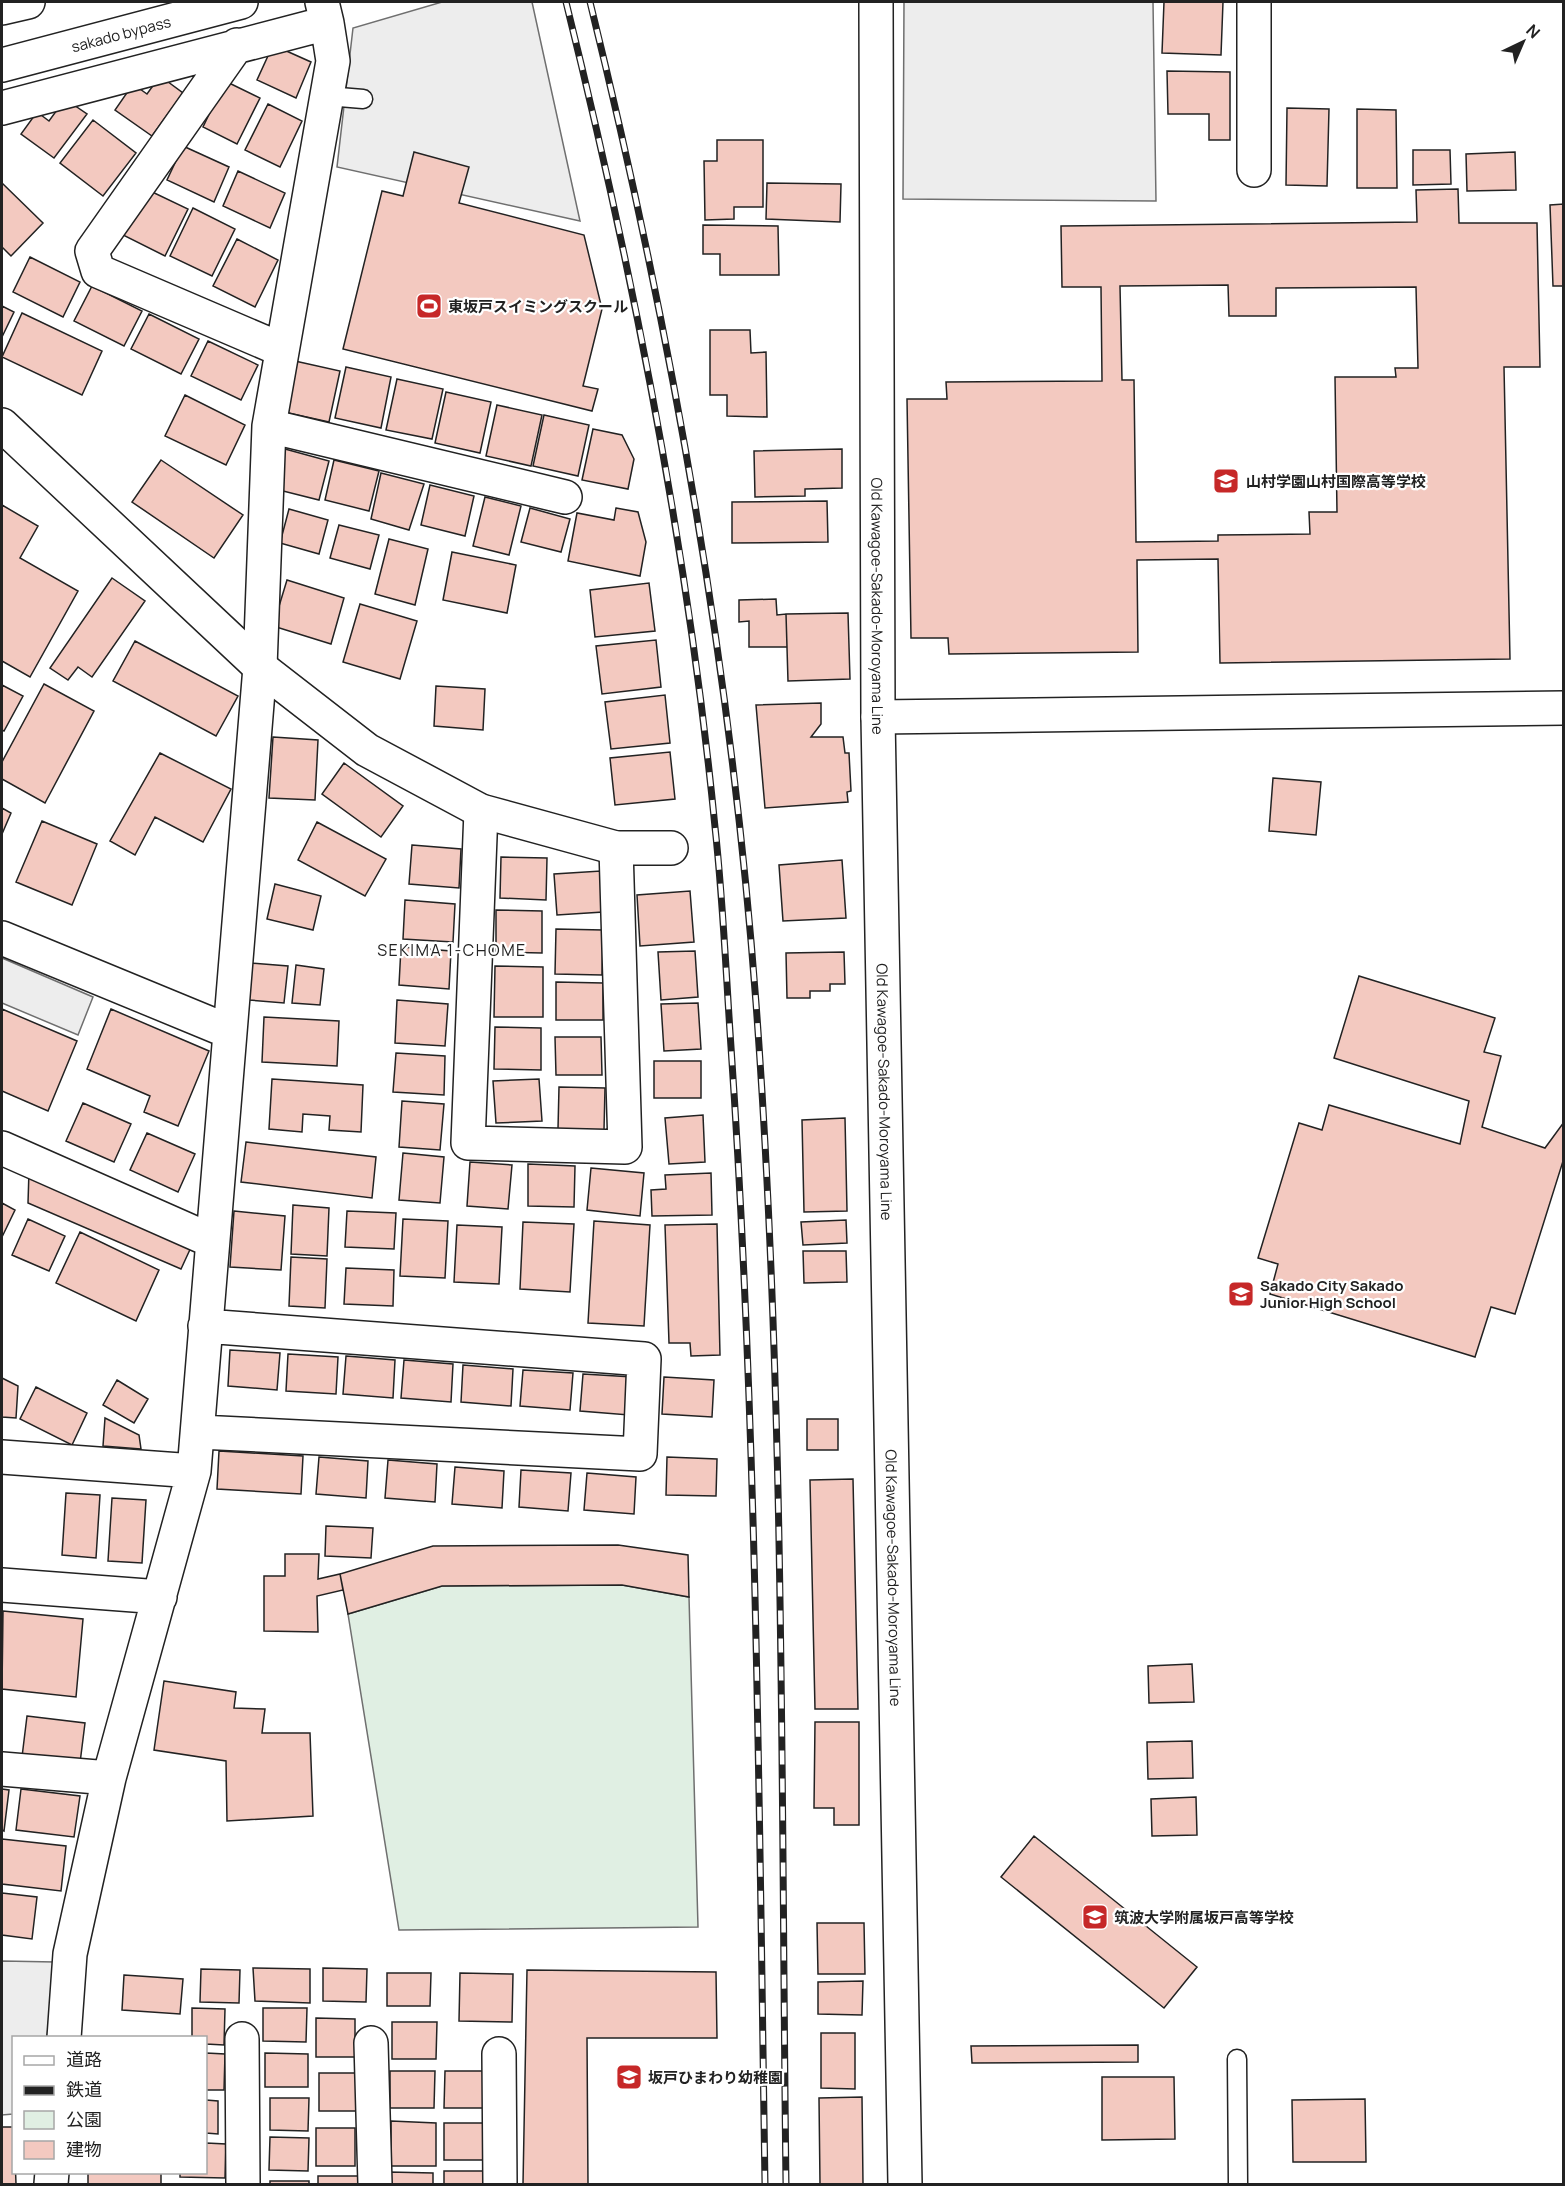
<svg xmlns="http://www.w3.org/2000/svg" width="1565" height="2186" font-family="Manrope,'Noto Sans JP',sans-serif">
<rect width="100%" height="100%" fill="#fff"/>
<path fill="#e0efe3" stroke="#6f6f6f" stroke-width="1.5" d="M622 1585 689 1597 698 1927 399 1930 348 1614 442 1586Z"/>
<path fill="#ededed" stroke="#6f6f6f" stroke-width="1.5" d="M442 2H532L580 221 337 167 353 28Z
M904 2H1153L1156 201 903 199Z
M2 958 93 997 78 1035 2 1003Z
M2 1961 55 1962 47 2037 14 2038 13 2114 2 2115Z"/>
<path fill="#f3c9c0" stroke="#222" stroke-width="1.5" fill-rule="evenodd" d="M1164 2H1223L1221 55 1162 53Z
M273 45 311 62 296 98 257 80Z
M1167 71 1230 72V140H1209V114H1168Z
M160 76 183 93 152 136 115 110 133 84 147 94Z
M225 81 260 98 237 144 203 127Z
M65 99 87 114 54 158 21 134 37 112 49 121Z
M268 104 302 121 280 167 245 150Z
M1287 108 1329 109 1327 186 1286 185Z
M1357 109 1396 110 1397 188H1357Z
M93 120 136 153 103 196 60 163Z
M717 140H763V207H734V219L705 220 704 161H717Z
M183 146 229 167 214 202 167 180Z
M1413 150H1450L1451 184 1413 185Z
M414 152 469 167 459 203 584 235 602 309 583 386 598 389 592 411 343 349 382 191 403 196Z
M1515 152 1516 190 1467 191 1466 154Z
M238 171 285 193 270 228 223 206Z
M2 183 43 223 11 256 2 247Z
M767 183 841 184 840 222 766 219Z
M146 189 188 209 165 256 123 235Z
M1458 189 1459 223H1537L1540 367H1504L1510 659 1220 663 1218 559 1137 560 1138 652 949 654 948 638H911L907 399H947L946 382 1102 381 1101 287H1062L1061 226 1417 222 1416 190ZM1228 285 1229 316H1276V288L1416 287 1418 368H1395L1396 377H1335L1337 512H1309L1310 534 1218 535V541L1136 542 1134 380H1122L1120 286Z
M1564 204V286H1553L1550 205Z
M193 208 235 229 212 276 170 256Z
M703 225 778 226 779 275H720V254H703Z
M237 239 278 260 255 307 213 286Z
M30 257 80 282 63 317 13 292Z
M92 286 142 311 124 346 74 321Z
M2 306 14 312 2 337Z
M22 313 102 351 82 395 2 357Z
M149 314 199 339 181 374 131 349Z
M710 330H750L751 353 766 352 767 417 727 416V395H710Z
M208 341 258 365 241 400 191 376Z
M295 361 340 371 329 422 284 412Z
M346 367 391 377 381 428 335 418Z
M397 379 443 389 432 439 386 430Z
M446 392 491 402 480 453 435 443Z
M185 395 245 425 226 465 165 436Z
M497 405 542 415 531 466 486 456Z
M544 415 589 425 578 476 533 466Z
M593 429 622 435 634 459 628 489 582 480Z
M285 449 329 461 319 500 275 489Z
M842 449V488L805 489V496L755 497 754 451Z
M161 460 243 515 214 558 132 502Z
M334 460 379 471 369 511 325 500Z
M381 473 424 484 409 530 371 519Z
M430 485 474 496 465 536 421 525Z
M485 497 521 506 509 555 473 546Z
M827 501 828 542 732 543V502Z
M2 505 38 526 20 558 78 591 30 677 2 661Z
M530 508 570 519 561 552 521 542Z
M616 508 638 512 646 542 640 576 568 561 577 513 614 520Z
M289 509 328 520 319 554 280 543Z
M339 525 379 535 370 569 330 558Z
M389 539 428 549 415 605 375 594Z
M452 552 516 565 507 613 443 600Z
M112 578 145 601 92 677 78 667 68 680 50 668Z
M287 580 344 598 331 644 273 626Z
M649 583 655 631 595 637 590 590Z
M776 599 777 615 786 614 787 647H749V621L739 622V600Z
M360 604 417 621 400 679 343 662Z
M848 613 850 679 788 681 786 614Z
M656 640 661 687 602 694 596 646Z
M135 641 238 696 216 736 113 681Z
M44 684 94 711 45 803 2 779V762Z
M2 685 23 696 4 731 2 730Z
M436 686 485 689 483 730 434 726Z
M665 695 670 743 611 749 605 702Z
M821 703V724L811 737H843L845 753H849L851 791 847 792 848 802 765 808 756 705Z
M273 737 318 740 315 800 269 798Z
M670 752 675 799 615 805 610 758Z
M160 753 231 789 203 842 155 817 135 855 110 841Z
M344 763 403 806 381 837 322 794Z
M1273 778 1321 782 1316 835 1269 831Z
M2 808 11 813 2 834Z
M42 821 97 844 72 905 16 882Z
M317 822 386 859 365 896 298 860Z
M412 845 461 849 459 888 409 884Z
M501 857 547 858 546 900 500 898Z
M842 860 846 918 783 921 779 865Z
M601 871 603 912 557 915 554 874Z
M275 884 321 896 313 930 267 919Z
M690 891 694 942 640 946 637 895Z
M405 900 455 904 453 942 403 939Z
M496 910 542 911V953L496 952Z
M556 929 603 930 602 975 555 974Z
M401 947 451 951 449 989 399 985Z
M695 951 698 997 661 1000 658 952Z
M844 952 845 984H830V991H810V998H787L786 953Z
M251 963 288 966 284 1003 249 1000Z
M296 965 324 969 320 1005 292 1003Z
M495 966 543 967V1017H494Z
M1359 976 1495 1018 1484 1052 1501 1056 1482 1127 1545 1148 1564 1122V1158L1515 1314 1491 1307 1475 1357 1270 1294 1278 1264 1258 1258 1299 1123 1322 1130 1329 1105 1460 1144 1469 1101 1334 1058Z
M556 982 603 983V1020H556Z
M397 1000 448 1004 445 1046 395 1043Z
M698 1003 701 1049 664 1051 661 1004Z
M2 1009 77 1041 48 1111 2 1091Z
M111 1009 209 1051 178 1126 144 1112 150 1096 87 1069Z
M264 1017 339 1021 337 1066 262 1062Z
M495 1027 541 1028V1070L494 1069Z
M555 1037H601L602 1075H556Z
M396 1053 445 1056 444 1095 393 1092Z
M654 1061H701V1098H654Z
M272 1079 363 1085 361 1132 329 1130 330 1116 303 1114 302 1132 269 1129Z
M539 1079 542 1121 496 1123 493 1081Z
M559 1087 605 1088 604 1130 558 1129Z
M402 1101 444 1104 440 1150 399 1147Z
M83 1103 131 1124 114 1162 66 1141Z
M703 1115 705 1162 669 1164 665 1118Z
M845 1118 847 1211 804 1212 802 1120Z
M147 1133 195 1154 178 1192 130 1170Z
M246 1142 376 1157 372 1198 241 1182Z
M403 1153 444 1157 440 1203 399 1200Z
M470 1162 512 1165 508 1209 467 1206Z
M528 1164 575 1166 574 1207 528 1206Z
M591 1168 644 1173 640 1216 587 1210Z
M29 1171 193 1243 181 1269 28 1203Z
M711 1173 712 1215 652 1216 651 1190 666 1189 665 1175Z
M2 1203 15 1210 2 1237Z
M293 1205 329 1208 327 1256 291 1254Z
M234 1211 285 1216 281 1270 230 1267Z
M347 1211 396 1213 394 1249 345 1247Z
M28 1219 65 1236 49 1271 12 1255Z
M403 1219 448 1221 445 1278 400 1276Z
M846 1220 847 1243 803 1245 801 1222Z
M594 1221 650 1225 644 1326 588 1323Z
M523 1222 574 1224 570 1292 520 1289Z
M717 1224 720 1355 691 1356 690 1343H669L665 1225Z
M457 1225 502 1227 499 1284 454 1282Z
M80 1232 159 1270 136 1321 56 1283Z
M803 1251H846L847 1282 804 1283Z
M291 1257 327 1259 325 1308 289 1306Z
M346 1268 394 1270 393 1306 344 1304Z
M230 1350 280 1353 277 1390 228 1386Z
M288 1354 338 1357 336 1394 286 1391Z
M346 1356 395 1360 393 1398 343 1394Z
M404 1360 453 1364 451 1402 401 1398Z
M463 1365 513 1369 511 1406 461 1402Z
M523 1370 573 1373 570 1410 520 1406Z
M583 1374 633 1377 629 1415 580 1411Z
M664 1377 714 1380 712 1417 662 1414Z
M2 1378 18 1386 16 1418 2 1417Z
M117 1380 148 1399 134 1423 103 1405Z
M36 1387 87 1413 72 1445 20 1419Z
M105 1418 139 1435 141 1449 103 1446Z
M807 1419H838V1450H807Z
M219 1451 303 1456 301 1494 217 1489Z
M319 1457 368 1461 366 1498 316 1494Z
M667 1457 717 1459 716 1496 666 1495Z
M388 1460 437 1464 435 1502 385 1498Z
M455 1467 504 1471 502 1508 452 1504Z
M521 1470 571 1473 568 1511 519 1507Z
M587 1473 636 1477 634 1514 584 1510Z
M853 1479 858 1709H815L810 1480Z
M66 1493 100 1495 96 1558 62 1555Z
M112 1498 146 1500 142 1563 108 1561Z
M326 1526 373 1528 371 1558 325 1556Z
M618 1545 688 1555 689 1597 622 1585 442 1586 348 1614 340 1574 433 1546Z
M285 1554H319L318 1579 340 1574 343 1590 317 1596 318 1632 264 1631V1576H285Z
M3 1611 83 1619 76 1697 2 1689Z
M1192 1664 1194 1702 1149 1703 1148 1666Z
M164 1681 236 1692 234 1708 265 1709 262 1733H310L313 1816 227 1821 226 1761 154 1750Z
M27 1716 85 1723 80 1763 22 1757Z
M815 1722H859V1825H834V1808H814Z
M1192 1741 1193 1778 1148 1779 1147 1742Z
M2 1789 9 1790 4 1831 2 1830Z
M21 1789 80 1796 74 1837 16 1830Z
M1196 1797 1197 1835 1152 1836 1151 1799Z
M1034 1836 1197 1967 1164 2008 1001 1877Z
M2 1839 66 1846 61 1891 2 1884Z
M2 1893 37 1897 32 1939 2 1935Z
M817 1923H864L865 1974H818Z
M253 1968 310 1969V2003L255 2001Z
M323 1968 367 1969 366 2002 323 2001Z
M201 1969 240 1970 239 2003 200 2002Z
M527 1970 716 1972 717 2038H587L588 2184H523Z
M387 1973H431L430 2006H387Z
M460 1973 513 1974 512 2022 459 2021Z
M124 1975 183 1979 180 2014 122 2010Z
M863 1981 862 2015 818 2014V1982Z
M192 2008 225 2009 224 2045 206 2044V2038H192Z
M263 2008H307L306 2042 263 2041Z
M316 2018 355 2019V2057H316Z
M392 2022H437L436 2059H392Z
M821 2033H855V2089L821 2088Z
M1138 2045V2062L972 2063 971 2046Z
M206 2053 225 2054 224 2090H206Z
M265 2053 308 2054V2087H265Z
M390 2071H435L434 2108H390Z
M445 2071H489L488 2108H444Z
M319 2073H358V2111H319Z
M1102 2077H1174L1175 2139 1102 2140Z
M862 2097 863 2184H820L819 2098Z
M270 2098H309L308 2131 270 2130Z
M1365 2099 1366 2162H1293L1292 2100Z
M206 2100 218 2101V2134L206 2133Z
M391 2121 436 2123V2166H391Z
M444 2123H488V2160H444Z
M2 2127H14L16 2184H2Z
M316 2128H355V2166H316Z
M270 2137 309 2138 308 2171 269 2170Z
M206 2143 226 2144 225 2178 180 2177V2172H206Z
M444 2171H489V2184H444Z
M88 2172H161V2184H88Z
M388 2172 433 2173V2184H388Z
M318 2176H358V2184H318Z
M270 2181H309V2184H270Z"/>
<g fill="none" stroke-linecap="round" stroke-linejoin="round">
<defs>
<path id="service" d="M327 96 363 99
M1237 2059 1238 2184"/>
<path id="minor" d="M237 45 92 251 98 271 280 349
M2 108 327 23 322 2
M1254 170V2
M269 426 565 497
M481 811 468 1143 625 1147 616 848
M2 938 218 1027 228 1028
M2 1148 201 1236 213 1237
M199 1432 640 1454 644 1359 205 1326
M2 1457 194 1471
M2 1585 160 1597
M2 1769 109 1778
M64 2038 70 1954 109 1778 194 1471 260 667 269 426 333 61 327 23
M242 2039 243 2184
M371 2043 375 2184
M499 2054 500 2184
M51 2184 52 2172"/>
<g id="tertiary">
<path id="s1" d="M876 2 878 717 905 2184"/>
<path d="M2 425 260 667 367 750 481 811 616 848H671"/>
<path d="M878 717 1564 708"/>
</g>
<g id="trunk">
<path d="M2 8 28 2"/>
<path id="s2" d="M2 65 241 2"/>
</g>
</defs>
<use href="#service" stroke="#222" stroke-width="21"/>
<use href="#minor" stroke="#222" stroke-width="36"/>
<use href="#tertiary" stroke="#222" stroke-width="36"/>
<use href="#trunk" stroke="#222" stroke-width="36"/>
<use href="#service" stroke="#fff" stroke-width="18"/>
<use href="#minor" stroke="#fff" stroke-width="33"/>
<use href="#tertiary" stroke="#fff" stroke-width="33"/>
<use href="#trunk" stroke="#fff" stroke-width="33"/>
<defs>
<path id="rail" d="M566 2C633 272 688 550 715 827 723 900 726 974 731 1047 757 1426 759 1805 765 2184
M590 2C671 330 731 665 756 1003 785 1396 781 1791 786 2184"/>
</defs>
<use href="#rail" stroke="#222" stroke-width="7"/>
<use href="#rail" stroke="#fff" stroke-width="4.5" stroke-dasharray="14" stroke-linecap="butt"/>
</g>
<defs>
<symbol id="stadium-square" viewBox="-11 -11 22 22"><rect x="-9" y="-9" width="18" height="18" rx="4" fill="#c62828" stroke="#fff"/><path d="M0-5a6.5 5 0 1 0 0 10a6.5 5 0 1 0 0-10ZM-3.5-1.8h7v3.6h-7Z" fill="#fff"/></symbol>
<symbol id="school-square" viewBox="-11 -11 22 22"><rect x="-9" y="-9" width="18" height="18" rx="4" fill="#c62828" stroke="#fff"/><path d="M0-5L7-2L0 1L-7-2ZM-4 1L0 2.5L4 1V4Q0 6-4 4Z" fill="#fff"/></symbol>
</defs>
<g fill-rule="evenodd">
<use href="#stadium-square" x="414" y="291" width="30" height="30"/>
<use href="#school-square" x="1211" y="466" width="30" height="30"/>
<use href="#school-square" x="1226" y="1279" width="30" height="30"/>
<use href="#school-square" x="1080" y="1902" width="30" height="30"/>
<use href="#school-square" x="614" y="2062" width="30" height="30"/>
</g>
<g text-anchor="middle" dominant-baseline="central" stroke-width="4.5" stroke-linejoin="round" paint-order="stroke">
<g font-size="15" fill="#222" stroke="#fff">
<text stroke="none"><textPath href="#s2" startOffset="123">sakado bypass</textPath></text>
<text stroke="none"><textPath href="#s1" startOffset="604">Old Kawagoe-Sakado-Moroyama Line</textPath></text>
<text stroke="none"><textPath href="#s1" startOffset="1090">Old Kawagoe-Sakado-Moroyama Line</textPath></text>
<text stroke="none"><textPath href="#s1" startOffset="1576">Old Kawagoe-Sakado-Moroyama Line</textPath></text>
</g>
<g font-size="15" font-weight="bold" fill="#222" stroke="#fff" text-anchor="start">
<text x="448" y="306">東坂戸スイミングスクール</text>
<text x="1246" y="481">山村学園山村国際高等学校</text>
<text x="1260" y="1285">Sakado City Sakado<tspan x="1260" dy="17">Junior High School</tspan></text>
<text x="1114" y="1917">筑波大学附属坂戸高等学校</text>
<text x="648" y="2077">坂戸ひまわり幼稚園</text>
</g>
<g font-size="16" letter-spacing="1.5" fill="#222" stroke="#fff">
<text x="452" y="950">SEKIMA 1-CHOME</text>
</g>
</g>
<rect width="1565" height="2186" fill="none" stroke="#222222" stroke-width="6"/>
<rect x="12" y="2036" width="195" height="138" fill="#ffffff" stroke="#a7a7a7" stroke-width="1.5"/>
<rect x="24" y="2056" width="30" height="9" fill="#ffffff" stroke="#a7a7a7" stroke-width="1.5"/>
<text x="66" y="2066" font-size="18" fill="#222222">道路</text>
<rect x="24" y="2086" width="30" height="9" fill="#222222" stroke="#a7a7a7" stroke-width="1.5"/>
<text x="66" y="2096" font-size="18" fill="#222222">鉄道</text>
<rect x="24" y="2111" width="30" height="18" fill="#e0efe3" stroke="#a7a7a7" stroke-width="1.5"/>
<text x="66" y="2126" font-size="18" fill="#222222">公園</text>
<rect x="24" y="2141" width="30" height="18" fill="#f3c9c0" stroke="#a7a7a7" stroke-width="1.5"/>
<text x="66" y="2156" font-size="18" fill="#222222">建物</text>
<g transform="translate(1523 42) rotate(44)" stroke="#ffffff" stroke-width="4.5" paint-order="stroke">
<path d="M0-4.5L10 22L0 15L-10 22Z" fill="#222222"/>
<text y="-9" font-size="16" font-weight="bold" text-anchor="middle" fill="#222222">N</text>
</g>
</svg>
